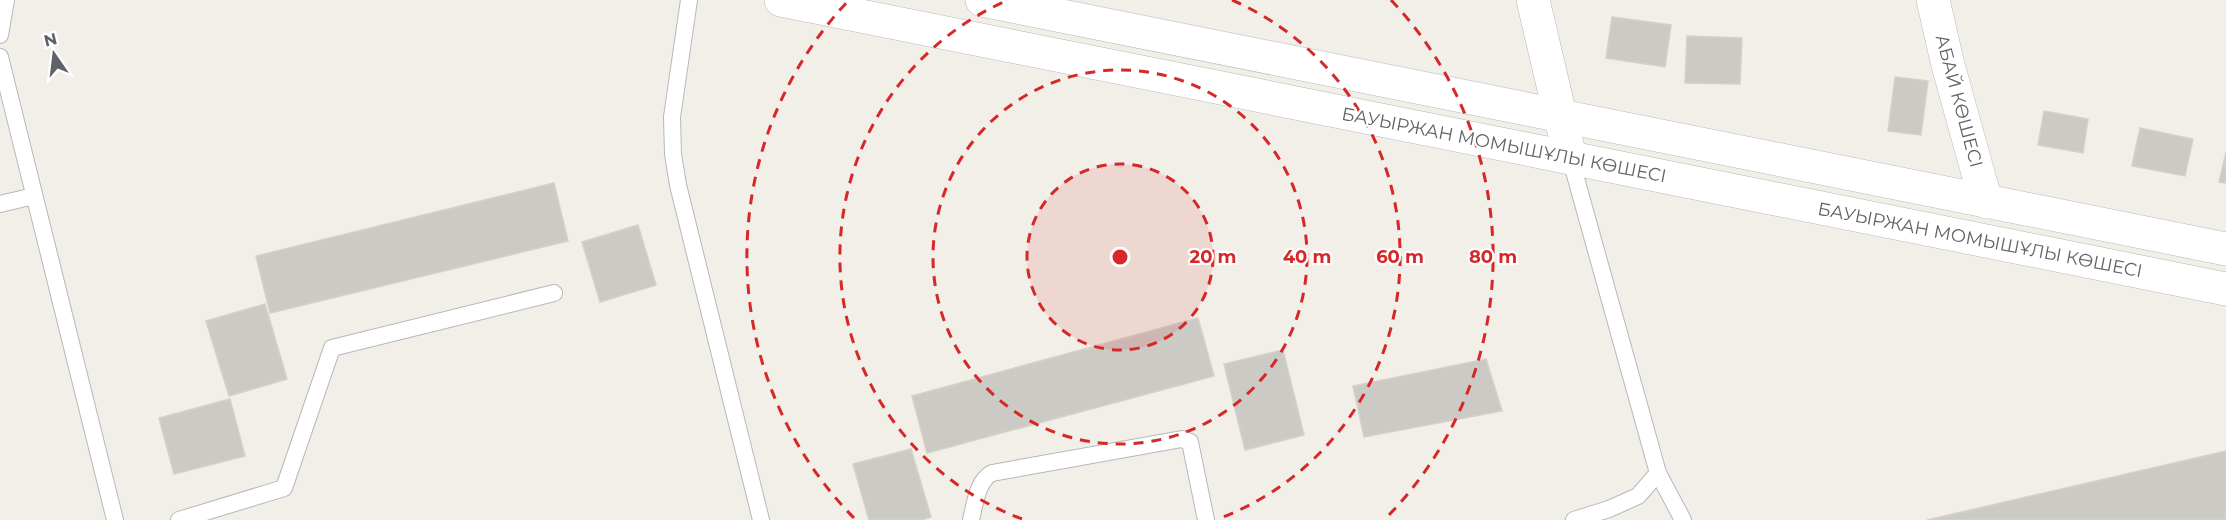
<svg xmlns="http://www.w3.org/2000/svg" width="2226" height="520" font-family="Montserrat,sans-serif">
<rect width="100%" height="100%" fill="#f1efe8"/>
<path fill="#cccac5" stroke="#d6d1c6" stroke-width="1.5" d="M1612 17 1671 25 1665 67 1606 58Z
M1687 36 1742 38 1740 84 1685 83Z
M1895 77 1928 81 1921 135 1888 131Z
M2044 111 2088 119 2083 153 2038 145Z
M2140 128 2193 139 2185 176 2132 166Z
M2226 152V183L2219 182Z
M554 183 568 241 270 313 256 256Z
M638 225 656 285 600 302 582 242Z
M265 304 287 379 229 396 206 321Z
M1198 318 1214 376 927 453 912 396Z
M1283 350 1304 435 1245 450 1224 364Z
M1486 359 1502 411 1364 437 1353 386Z
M230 399 245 456 174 474 159 418Z
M911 449 931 517 921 520H869L853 464Z
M2226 451V520H1927Z"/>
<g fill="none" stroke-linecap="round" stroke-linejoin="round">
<defs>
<path id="service" d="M689 0 672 117 673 154 678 185 761 520
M0 35 6 0
M0 57 115 520
M1570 157 1658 473 1683 520
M0 204 34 196
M179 520 284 488 332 348 554 293
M971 520C975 504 977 481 992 473L1182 439 1190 442 1206 520
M1574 520 1609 509 1638 496 1658 473"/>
<path id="minor" d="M1533 0 1570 157
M1933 0 1948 65 1986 202"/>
<path id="tertiary" d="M781 0 2226 289
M982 0 2226 249"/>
</defs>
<use href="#service" stroke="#b5b8bc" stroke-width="18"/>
<use href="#minor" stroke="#b5b8bc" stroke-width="34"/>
<use href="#tertiary" stroke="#b5b8bc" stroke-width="34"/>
<use href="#service" stroke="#fff" stroke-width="16"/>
<use href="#minor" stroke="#fff" stroke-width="33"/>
<use href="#tertiary" stroke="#fff" stroke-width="33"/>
</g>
<circle cx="1120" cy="257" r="93" fill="#d62828" fill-opacity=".12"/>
<g fill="none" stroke="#d62828" stroke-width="3" stroke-dasharray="10 8">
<circle cx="1120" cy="257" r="93"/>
<circle cx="1120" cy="257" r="187"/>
<path d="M1022 519A280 280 0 0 1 1008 0M1232 0A280 280 0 0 1 1218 519"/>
<path d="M854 518A373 373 0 0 1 849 0M1391 0A373 373 0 0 1 1386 518"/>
</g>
<g text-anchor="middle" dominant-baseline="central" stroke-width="4.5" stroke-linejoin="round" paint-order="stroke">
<g font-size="18" fill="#5f6368" stroke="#fff">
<text transform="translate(1959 101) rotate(75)">АБАЙ КӨШЕСІ</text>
<text transform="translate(1504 145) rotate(11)">БАУЫРЖАН МОМЫШҰЛЫ КӨШЕСІ</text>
<text transform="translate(1980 240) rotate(11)">БАУЫРЖАН МОМЫШҰЛЫ КӨШЕСІ</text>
</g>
</g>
<circle cx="1120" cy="257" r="9" fill="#d62828" stroke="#fff" stroke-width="3"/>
<g font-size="18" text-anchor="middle" font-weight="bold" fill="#d62828" stroke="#fff" stroke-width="4.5" stroke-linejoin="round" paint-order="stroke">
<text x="1213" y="263">20 m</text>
<text x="1307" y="263">40 m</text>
<text x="1400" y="263">60 m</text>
<text x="1493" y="263">80 m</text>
</g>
<g transform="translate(54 54) rotate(346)" stroke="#ffffff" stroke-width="4.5" paint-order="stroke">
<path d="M0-4.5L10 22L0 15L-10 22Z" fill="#5f6368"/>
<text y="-9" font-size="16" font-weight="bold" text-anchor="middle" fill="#5f6368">N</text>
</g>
</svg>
